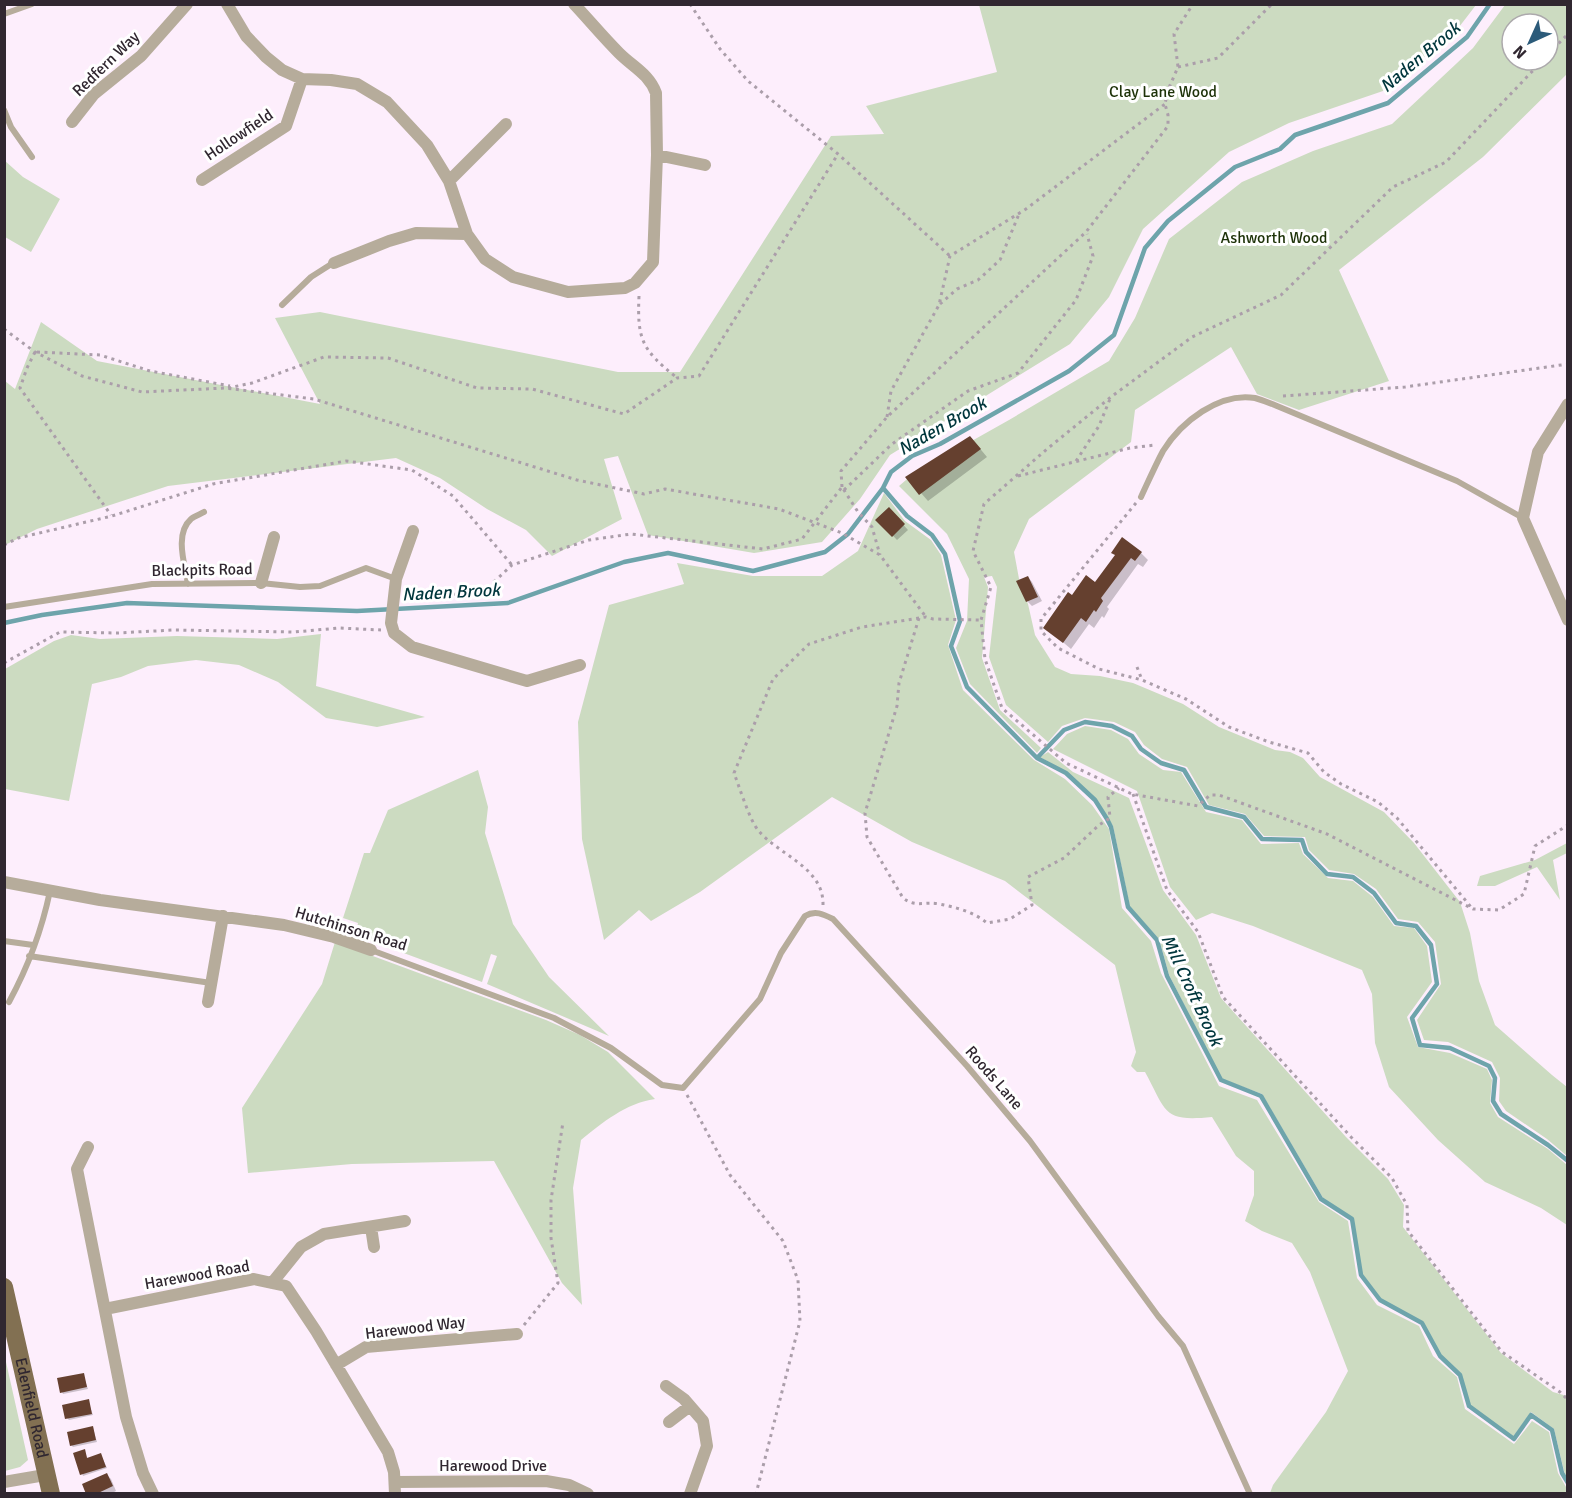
<svg xmlns="http://www.w3.org/2000/svg" width="1572" height="1498" font-family="Signika,sans-serif">
<rect width="100%" height="100%" fill="#fdeefc"/>
<path fill="#ccdbc1" fill-rule="evenodd" d="M979 5H1476L1456 31 1383 91 1289 123 1229 152 1143 229 1109 297 1070 344 890 455 860 499 822 542 754 553 648 535 618 456 604 459 622 519 552 556 526 530 487 509 440 478 396 458 168 486 37 529 5 545V381L15 389 41 322 97 361 320 404 275 318 320 312 618 372H680L831 136 884 134 866 106 997 72Z
M1505 5H1567V74L1483 157 1339 270 1389 381 1299 410 1257 394 1231 347 1135 410 1131 442 1029 519 1014 552 1020 584 1028 604 1035 635 1055 667 1071 674 1100 676 1133 683 1183 704 1219 727 1275 750 1290 752 1303 758 1320 777 1384 812 1414 843 1460 902 1470 933 1479 981 1495 1025 1552 1075 1567 1087V1156L1547 1139 1506 1111 1499 1101 1500 1078 1492 1062 1448 1042 1424 1040 1417 1020 1441 984 1435 942 1418 922 1398 919 1376 889 1354 874 1329 870 1309 850 1305 837 1264 836 1245 814 1209 805 1187 767 1162 759 1144 745 1135 732 1114 722 1085 718 1062 726 1048 742 1006 705 989 657 997 587 992 576 984 577 988 587 982 658 1000 710 1041 748 1037 753 970 684 956 648 967 621 969 579 947 534 899 486 913 474 1009 420 1109 361 1135 318 1169 239 1242 182 1313 151 1392 124 1473 48ZM1512 24H1548V60H1512Z
M4 160 23 177 60 199 31 252 5 237Z
M884 493 905 521 931 540 941 555 956 620 948 645 963 690 1034 760 1065 779 1092 805 1109 829 1122 908 1151 941 1161 973 1219 1086 1257 1100 1319 1202 1348 1221 1357 1278 1377 1305 1419 1326 1433 1356 1457 1377 1465 1409 1514 1444 1532 1421 1549 1432 1558 1473 1566 1487 1567 1493H1270L1273 1485 1326 1412 1348 1371 1310 1272 1292 1243 1262 1231 1245 1221 1254 1195V1171L1236 1156 1212 1117C1162 1122 1167 1112 1145 1072H1137L1131 1066 1136 1052 1115 965 1005 881 912 842 832 797 700 892 651 921 639 910 604 940 582 839 578 722 609 605 684 584 677 563 753 576H822L858 551Z
M321 634 316 686 425 717 377 727 326 718 278 682 239 665 196 660 148 666 121 677 92 684 69 801 5 789V669L54 641 71 635 100 639 177 636 277 639Z
M1085 726 1111 730 1128 739 1139 754 1163 770 1181 772 1206 812 1242 820 1261 844 1299 843 1303 854 1328 878 1353 881 1373 897 1394 926 1414 928 1427 946 1432 982 1407 1017 1418 1047 1450 1053 1487 1069 1492 1080 1490 1103 1498 1117 1548 1149 1567 1165V1225L1541 1208 1485 1182 1438 1140 1389 1087 1375 1043 1372 994 1362 970 1253 926 1212 913 1196 920 1170 887 1137 791 1053 749 1067 734Z
M1048 752 1073 772 1129 798 1163 890 1196 935 1221 998 1346 1137 1388 1179 1404 1205 1403 1227 1501 1353 1553 1392 1567 1396V1479L1564 1471 1554 1429 1531 1412 1513 1437 1470 1406 1461 1374 1441 1355 1423 1322 1381 1299 1362 1274 1353 1218 1323 1198 1262 1094 1222 1079 1169 975 1159 939 1130 907 1113 826 1096 799 1066 772 1040 757Z
M478 770 488 807 485 833 513 924 549 977 609 1036 487 984 497 956 491 954 482 982 355 935 358 923 343 918 364 853H370L388 810Z
M1567 843V853L1553 860 1560 900 1537 867 1495 886H1477L1480 876 1535 860Z
M335 942 546 1020 580 1035 608 1052 655 1099C626 1103 602 1123 581 1140L573 1188 582 1305 562 1283 494 1161 352 1164 248 1173 242 1108 322 984Z
M4 1353 28 1460 20 1467 5 1471Z"/>
<path fill="#0003" d="M977 445 987 457 928 501 907 477Z
M889 509 908 530 897 540 878 520Z
M1141 553 1148 560 1143 567 1138 564 1107 607 1109 609 1104 618 1102 616 1094 628 1089 624 1071 649 1045 627 1072 597 1095 585 1116 555Z
M1028 577 1032 582 1042 601 1032 606 1027 601Z
M83 1375 88 1389 63 1394 62 1392Z
M88 1401 93 1415 69 1420 67 1418Z
M93 1428 97 1442 73 1447 71 1445Z
M84 1451 88 1459 101 1455 107 1468 83 1476 75 1454Z
M106 1474 111 1479 116 1491 110 1494H88Z"/>
<g fill="none" stroke-linecap="round" stroke-linejoin="round">
<path stroke="#6ea4ab" stroke-width="4.5" d="M883 488 907 516 932 535 945 554 960 621 951 646 967 687 1037 758 1066 773 1095 800 1107 819 1111 827 1128 907 1157 940 1167 976 1221 1080 1261 1096 1321 1199 1352 1219 1361 1275 1380 1300 1422 1323 1440 1356 1460 1375 1469 1406 1514 1439 1531 1415 1552 1430 1562 1473 1568 1483
M4 623 42 615 127 603 357 611 508 603 624 562 668 553 753 571 825 552 848 534 883 488 891 472 912 456 940 444 1069 371 1114 335 1145 248 1168 221 1235 167 1280 149 1295 135 1388 103 1467 37 1490 4
M1037 758 1064 730 1085 722 1112 726 1132 736 1141 749 1161 763 1184 770 1206 807 1244 817 1262 839 1302 840 1306 852 1327 874 1353 877 1374 893 1396 923 1416 926 1431 945 1437 984 1412 1018 1420 1045 1450 1048 1489 1066 1495 1078 1493 1101 1501 1114 1548 1145 1568 1161"/>
</g>
<path fill="#65402f" d="M970 436 981 449 919 495 905 477Z
M889 507 905 524 892 537 875 520Z
M1122 537 1142 552 1135 561 1131 558 1101 598 1103 601 1096 612 1094 610 1086 622 1081 618 1063 643 1043 628 1068 592 1072 595 1086 575 1095 582 1115 555 1111 553Z
M1028 576 1038 597 1026 602 1016 581Z
M84 1373 87 1387 60 1393 57 1378Z
M89 1399 92 1414 65 1419 62 1405Z
M93 1426 96 1440 70 1446 67 1432Z
M85 1449 87 1458 101 1453 106 1467 80 1475 73 1453Z
M107 1473 113 1486 96 1494H86L82 1484Z"/>
<g fill="none" stroke-linecap="round" stroke-linejoin="round">
<path stroke="#ab9eaa" stroke-width="3" stroke-dasharray="3 4.5" stroke-linecap="butt" d="M690 4 720 49 748 81 838 154 950 256
M1548 54 1568 34
M1543 60 1446 162 1393 187 1281 295 1192 337 1111 397 1047 449 984 504 973 551 991 587 981 620 985 659 1002 708 1066 763 1132 794 1198 806 1210 795H1219L1327 834 1473 909 1499 910 1524 894 1535 846 1568 825
M1178 67 1218 58 1272 4
M639 296C637 339 642 350 676 377
M940 304 957 289 978 280 1000 260 1019 214
M4 329 35 352 82 376 142 392 225 388 314 399 577 480 644 494 665 489 779 509 842 533 880 555 926 617
M35 352 27 368 20 388 111 515
M37 352 100 355 150 371 230 386
M228 388 252 383 324 357 388 358 477 388 532 389 624 414 677 378 699 376 838 154
M1283 396 1405 387 1568 364
M887 417 891 391 939 305 950 256 1026 209 1165 104
M1076 461 1099 426 1110 399
M1018 476 1130 448 1155 445
M842 487 841 471 887 417 1086 232 1168 126V115L1165 104 1168 90 1178 67 1174 34 1193 4
M844 490 892 444 968 391 1018 373 1076 300 1093 256 1087 234
M1136 503 1041 619V631L1058 648 1099 669 1142 680 1186 699 1229 727 1269 742 1308 753 1324 772 1341 784 1378 802 1397 818 1471 907
M4 545 18 538 112 516 213 484 346 461 412 470 453 496 512 565
M408 591 438 596 484 591 512 565 589 540 631 534 763 549 802 539 842 487 858 512 872 527 880 555
M919 618 899 683 897 706 865 813 867 837 903 898C916 908 924 901 939 904 955 907 974 912 987 923L1010 919 1032 905 1028 877 1064 858 1099 825 1110 818 1108 797 1119 788
M4 663 60 632 117 633 173 630 294 632 339 628 381 630
M1137 667 1142 680
M1133 794 1167 890 1198 932 1223 997 1351 1137 1392 1178 1407 1205 1408 1231 1502 1352 1560 1392 1568 1400
M823 905C824 867 778 855 758 830 750 821 739 786 734 773L773 679 809 644 862 627 926 617 933 619 981 620
M687 1095 730 1175 783 1241 798 1280 800 1321 756 1494
M524 1325 558 1283 551 1238V1200L563 1122"/>
<path stroke="#b6ac9b" stroke-width="6" d="M4 14 32 4
M4 110 11 127 32 157
M282 305 311 277 333 263
M1141 497C1148 482 1155 466 1163 451 1181 422 1219 392 1255 398 1262 400 1270 403 1277 406L1457 481 1523 518
M188 584C185 565 174 534 191 519 194 516 201 514 204 512
M4 607 152 584 261 583 300 587 320 586 366 568 396 579
M4 941 33 945
M371 950 554 1018 611 1048 662 1085 683 1088 760 999 781 953 805 916C815 910 823 914 833 919L967 1066 1030 1141 1158 1316 1183 1346 1250 1494
M29 956 211 983
M9 1002C28 967 42 929 50 891"/>
<path stroke="#b6ac9b" stroke-width="12" d="M227 4 246 36 266 57 282 70 302 79 331 80 357 84 387 102 427 145 449 181 467 234 485 259 513 277 568 292 625 288 635 283 653 262 657 155 656 93C649 74 633 67 619 53 603 37 589 20 574 4
M72 122 94 94 141 56 187 4
M657 155 705 165
M202 180 286 126 302 79
M449 181 506 124
M334 263 389 241 416 233 467 234
M1568 404 1538 452 1523 518 1568 620
M413 531 396 579 391 623 394 633 412 647 527 681 580 665
M261 583 274 537
M4 882 100 900 284 925 334 937 371 950
M208 1002 223 916
M88 1147 77 1169 126 1417 143 1473 153 1494
M371 1227 374 1247
M272 1283 301 1247 324 1234 405 1221
M105 1309 254 1279 286 1286 316 1331 388 1452 394 1472 395 1494
M336 1365 366 1347 517 1334
M666 1386 684 1399 703 1421 707 1446 690 1494
M669 1422 690 1406
M4 1482 45 1475
M395 1482 546 1481 569 1485 588 1494"/>
<path stroke="#827052" stroke-width="18" id="s1" d="M4 1287 51 1494"/>
</g>
<g text-anchor="middle" dominant-baseline="central" stroke-width="6" stroke-linejoin="round" paint-order="stroke">
<g font-size="16" fill="#302730" stroke="#fff">
<text transform="translate(106 64) rotate(-44)">Redfern Way</text>
<text transform="translate(239 135) rotate(-34)">Hollowfield</text>
<text transform="translate(202 570) rotate(-1)">Blackpits Road</text>
<text transform="translate(351 929) rotate(17)">Hutchinson Road</text>
<text transform="translate(994 1078) rotate(49)">Roods Lane</text>
<text transform="translate(197 1275) rotate(-10)">Harewood Road</text>
<text transform="translate(415 1328) rotate(-7)">Harewood Way</text>
<text stroke="none"><textPath href="#s1" startOffset="124">Edenfield Road</textPath></text>
<text x="493" y="1466">Harewood Drive</text>
</g>
<g font-size="16" fill="#1d3208" stroke="#fff">
<text x="1163" y="92">Clay Lane Wood</text>
<text x="1274" y="238">Ashworth Wood</text>
</g>
<g font-size="18" font-style="italic" fill="#00363c" stroke="#fff">
<text transform="translate(1420 57) rotate(-40)">Naden Brook</text>
<text transform="translate(942 426) rotate(-30)">Naden Brook</text>
<text transform="translate(451 592) rotate(-3)">Naden Brook</text>
<text transform="translate(1192 990) rotate(65)">Mill Croft Brook</text>
</g>
</g>
<rect width="1572" height="1498" fill="none" stroke="#302730" stroke-width="12"/>
<g transform="translate(1530 42) rotate(225)"><circle r="28" fill="#ffffff" stroke="#aca9ac" stroke-width="1.5"/>
<path d="M0-4.5L10 22L0 15L-10 22Z" fill="#2c5b7a"/>
<text y="-9" font-size="16" font-weight="bold" text-anchor="middle" fill="#302730">N</text>
</g>
</svg>
